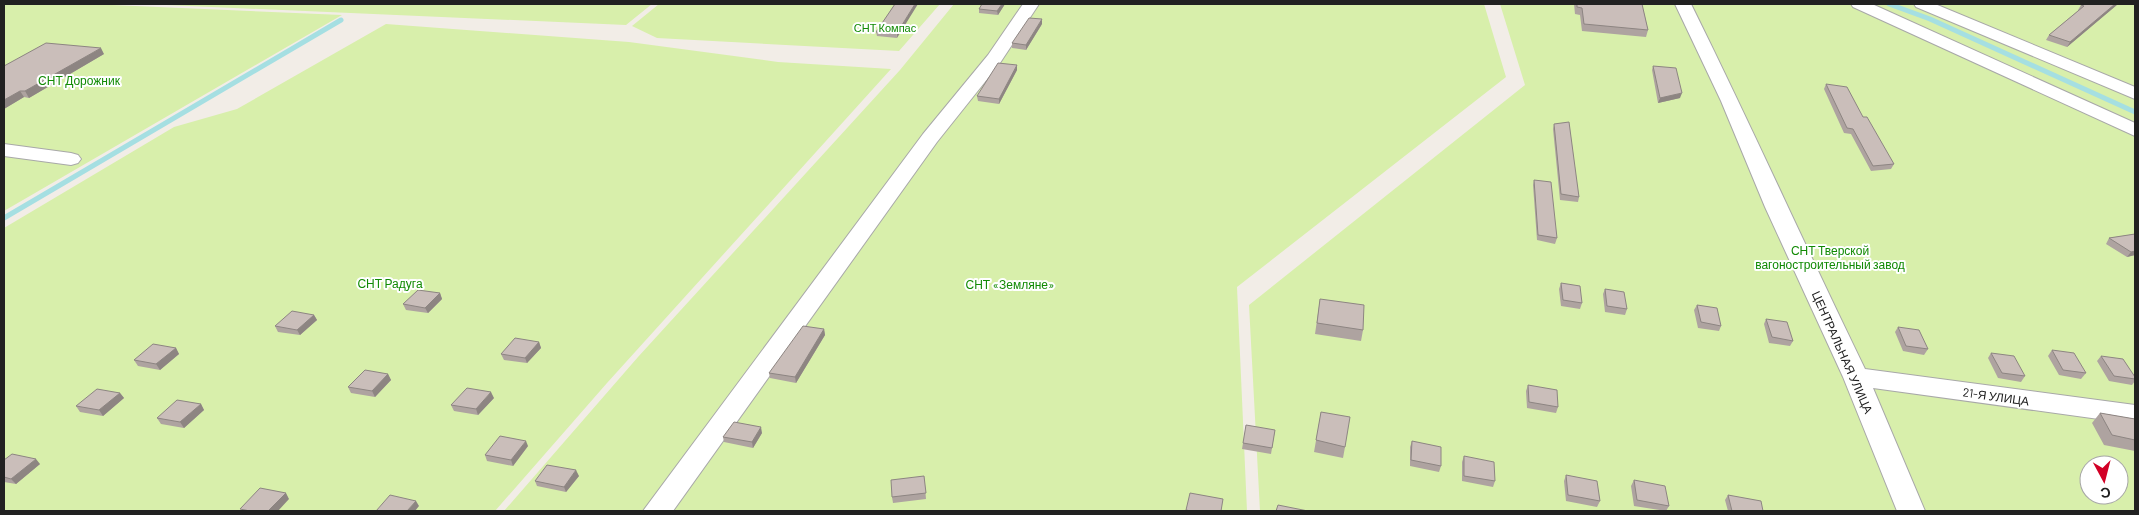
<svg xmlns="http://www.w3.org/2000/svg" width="2139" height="515" font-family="Barlow,sans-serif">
<rect width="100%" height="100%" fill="#f2ede7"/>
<path fill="#d8efab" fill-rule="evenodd" d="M4 4H89L342 15 4 211Z
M144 4H652L626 25Z
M659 4H940L899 51 657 38 632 26Z
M954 4H1484L1506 77 1237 287 1247 511H504L638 357 900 70Z
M1500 4H2135V511H1260L1249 305 1525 85ZM2089 465H2119V495H2089Z
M386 24 629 42 778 62 891 69 607 383 495 511H4V228L174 127 237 109Z"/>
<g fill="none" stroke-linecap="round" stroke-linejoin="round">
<path stroke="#a5dfe2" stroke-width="5" d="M1889 4 1930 19 2135 112
M4 218 341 20"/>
<defs>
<path id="minor" d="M1023 4H1039L1000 63 937 142 673 511H643L923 134 988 55Z
M1675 4H1691C1751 125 1806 248 1865 369L2135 405V424L1873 388 1925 511H1897L1843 377 1765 207 1721 101Z
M1851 4H1872L2135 123V136L1853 7Z
M1914 4H1935L2135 87V99L1916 7Z
M4 144 71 153 78 155 81 159 78 163 71 165 4 156Z"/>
</defs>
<use href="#minor" stroke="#a8a8a8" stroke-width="2"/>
<use href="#minor" fill="#fff" fill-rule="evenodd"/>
</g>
<path fill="#aea3a0" d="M895 4 897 38 877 36 876 32Z
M982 4H1005L998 15 979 13V9Z
M1574 4H1642L1648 30 1646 37 1582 31 1580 15 1575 14Z
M2118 4 2067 47 2046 40 2049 35 2079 10H2078L2081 5Z
M1042 24 1026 50 1012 48V43Z
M104 54 29 98 24 97 4 109V66Z
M1017 65V70L999 104 978 101 977 96Z
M1653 66 1680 98 1658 103 1652 70Z
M1826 84 1863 117 1894 164 1891 169 1871 171 1851 134 1844 133 1824 89Z
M1554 124 1579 197 1578 202 1560 200 1553 129Z
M1534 180 1557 238 1555 244 1537 240 1533 185Z
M2135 234V255L2127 257 2106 244 2109 238Z
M1561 283 1582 303 1580 309 1561 306 1559 289Z
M1605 289 1627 309 1625 315 1605 312 1603 294Z
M440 293 442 299 428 313 406 310 403 304Z
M1320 299 1363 330 1361 341 1315 334Z
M1697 305 1721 326 1719 331 1698 328 1694 310Z
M314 315 317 320 300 335 278 332 275 326Z
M1766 319 1793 341 1790 346 1769 343 1764 324Z
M1898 327 1928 349 1924 355 1903 351 1895 332Z
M824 329 825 335 796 383 770 378 769 373Z
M539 342 541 348 527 363 504 360 501 354Z
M176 348 179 354 160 370 138 366 134 360Z
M2052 350 2086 373 2081 379 2059 375 2048 356Z
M1991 353 2025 376 2021 382 1998 378 1988 358Z
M2101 356 2135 377V381L2132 385 2109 381 2097 361Z
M388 374 391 380 375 397 351 393 348 387Z
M1528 385 1558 407 1556 413 1527 408 1526 391Z
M120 393 124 398 103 416 80 412 76 406Z
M494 398 478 415 454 411 451 405Z
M201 404 204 410 184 428 161 424 157 418Z
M1321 412 1345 447 1343 458 1314 452Z
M2100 413 2135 419V451L2104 445 2092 423Z
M1275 430 1271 454 1242 449 1243 443Z
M762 433 753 448 724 442 723 437Z
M1412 441 1441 466 1439 472 1410 466V447Z
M528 446 513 466 487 461 485 455Z
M1464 456 1495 481 1493 487 1462 481V462Z
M4 460 40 464 16 484 4 482Z
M1566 475 1600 501 1597 507 1566 501 1564 481Z
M579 476 566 492 537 486 535 481Z
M924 476 926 499 893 503 892 497Z
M1634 480 1669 506 1666 511 1634 506 1631 486Z
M1728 495 1763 511H1728L1725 500Z"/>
<path fill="#8d8582" d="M915 4H918L897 38V33Z
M1002 4H1005L998 15 997 11Z
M2115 4H2118L2067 47 2070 42Z
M1042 19V24L1026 50V45Z
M101 48 104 54 29 98 25 91Z
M1017 65V70L999 104V99Z
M20 91 24 97 4 109V100Z
M1682 93 1680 98 1658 103 1660 98Z
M2135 251V255L2127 257 2131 252Z
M440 293 442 299 428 313 425 308Z
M314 315 317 320 300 335 297 330Z
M824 329 825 335 796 383 795 377Z
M539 342 541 348 527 363 525 358Z
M176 348 179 354 160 370 156 364Z
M388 374 391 380 375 397 372 391Z
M491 392 494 398 478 415 476 409Z
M120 393 124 398 103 416 99 410Z
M201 404 204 410 184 428 180 422Z
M761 427 762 433 753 448 752 442Z
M526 441 528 446 513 466 511 460Z
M36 459 40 464 16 484 11 479Z
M576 470 579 476 566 492 564 487Z
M286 493 289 499 278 511H268Z
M416 501 419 506 415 511H407Z"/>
<path fill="#cabeba" stroke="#8d8582" d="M895 4H915L897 33 876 32Z
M982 4H1002L997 11 979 9Z
M1577 4H1642L1648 30 1584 24 1582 8 1577 7Z
M2082 4H2115L2070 42 2049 35 2084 6 2081 5Z
M1029 18 1042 19 1026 45 1012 43Z
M46 43 101 48 25 91H20L4 100V66Z
M998 63 1017 65 999 99 977 96Z
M1653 66 1676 68 1682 93 1660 98Z
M1826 84 1847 87 1863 117H1867L1894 164 1873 166 1853 129 1847 128Z
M1569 122 1579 197 1561 194 1554 124Z
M1534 180 1551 182 1557 238 1538 235Z
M2135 234V251L2131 252 2109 238Z
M1561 283 1580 286 1582 303 1563 300Z
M1605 289 1624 292 1627 309 1607 306Z
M418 290 440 293 425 308 403 304Z
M1320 299 1364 305 1363 330 1317 323Z
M1697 305 1717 308 1721 326 1701 322Z
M292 311 314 315 297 330 275 326Z
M1766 319 1787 322 1793 341 1772 337Z
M803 326 824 329 795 377 769 373Z
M1898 327 1919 330 1928 349 1906 346Z
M515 338 539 342 525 358 501 354Z
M153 344 176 348 156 364 134 360Z
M2052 350 2074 353 2086 373 2063 370Z
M1991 353 2014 356 2025 376 2002 373Z
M2101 356 2123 359 2135 377V379L2114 376Z
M365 370 388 374 372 391 348 387Z
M1528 385 1557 390 1558 407 1529 402Z
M467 388 491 392 476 409 451 405Z
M97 389 120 393 99 410 76 406Z
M177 400 201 404 180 422 157 418Z
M1321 412 1350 417 1345 447 1316 440Z
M2100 413 2135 419V440L2112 435Z
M734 422 761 427 752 442 723 437Z
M1246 425 1275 430 1272 448 1243 443Z
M500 436 526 441 511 460 485 455Z
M1412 441 1441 447V466L1411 460Z
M12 454 36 459 11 479 4 477V460Z
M1464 456 1494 462 1495 481 1464 476Z
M547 465 576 470 564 487 535 481Z
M1566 475 1597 481 1600 501 1568 495Z
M924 476 926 493 892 497 891 480Z
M1634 480 1665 486 1669 506 1637 500Z
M260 488 286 493 268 511H250L240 509Z
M1190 493 1223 499 1221 511H1191L1186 510Z
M390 495 416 501 407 511H376Z
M1728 495 1761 501 1763 511H1732Z
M1278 505 1308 511H1276Z"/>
<g text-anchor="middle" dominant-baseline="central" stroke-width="4" stroke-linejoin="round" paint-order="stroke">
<g font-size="11" fill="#118a04" stroke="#fff">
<text x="885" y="27">СНТ Компас</text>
</g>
<g font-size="12" fill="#118a04" stroke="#fff">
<text x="79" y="80">СНТ Дорожник</text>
<text x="1830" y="250">СНТ Тверской<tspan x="1830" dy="14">вагоностроительный завод</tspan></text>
<text x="390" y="283">СНТ Радуга</text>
<text x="1010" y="284">СНТ «Земляне»</text>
</g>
<g font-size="12" fill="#212121" stroke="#fff">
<text transform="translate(1843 352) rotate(66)">ЦЕНТРАЛЬНАЯ УЛИЦА</text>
<text transform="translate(1996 396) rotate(8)">21-Я УЛИЦА</text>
</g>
</g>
<rect width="2139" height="515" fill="none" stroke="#212121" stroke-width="10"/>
<g transform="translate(2104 480) rotate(173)"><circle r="24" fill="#ffffff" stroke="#a6a6a6"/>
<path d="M0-4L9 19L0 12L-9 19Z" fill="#d20026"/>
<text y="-8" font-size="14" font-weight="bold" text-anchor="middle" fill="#212121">С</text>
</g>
</svg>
